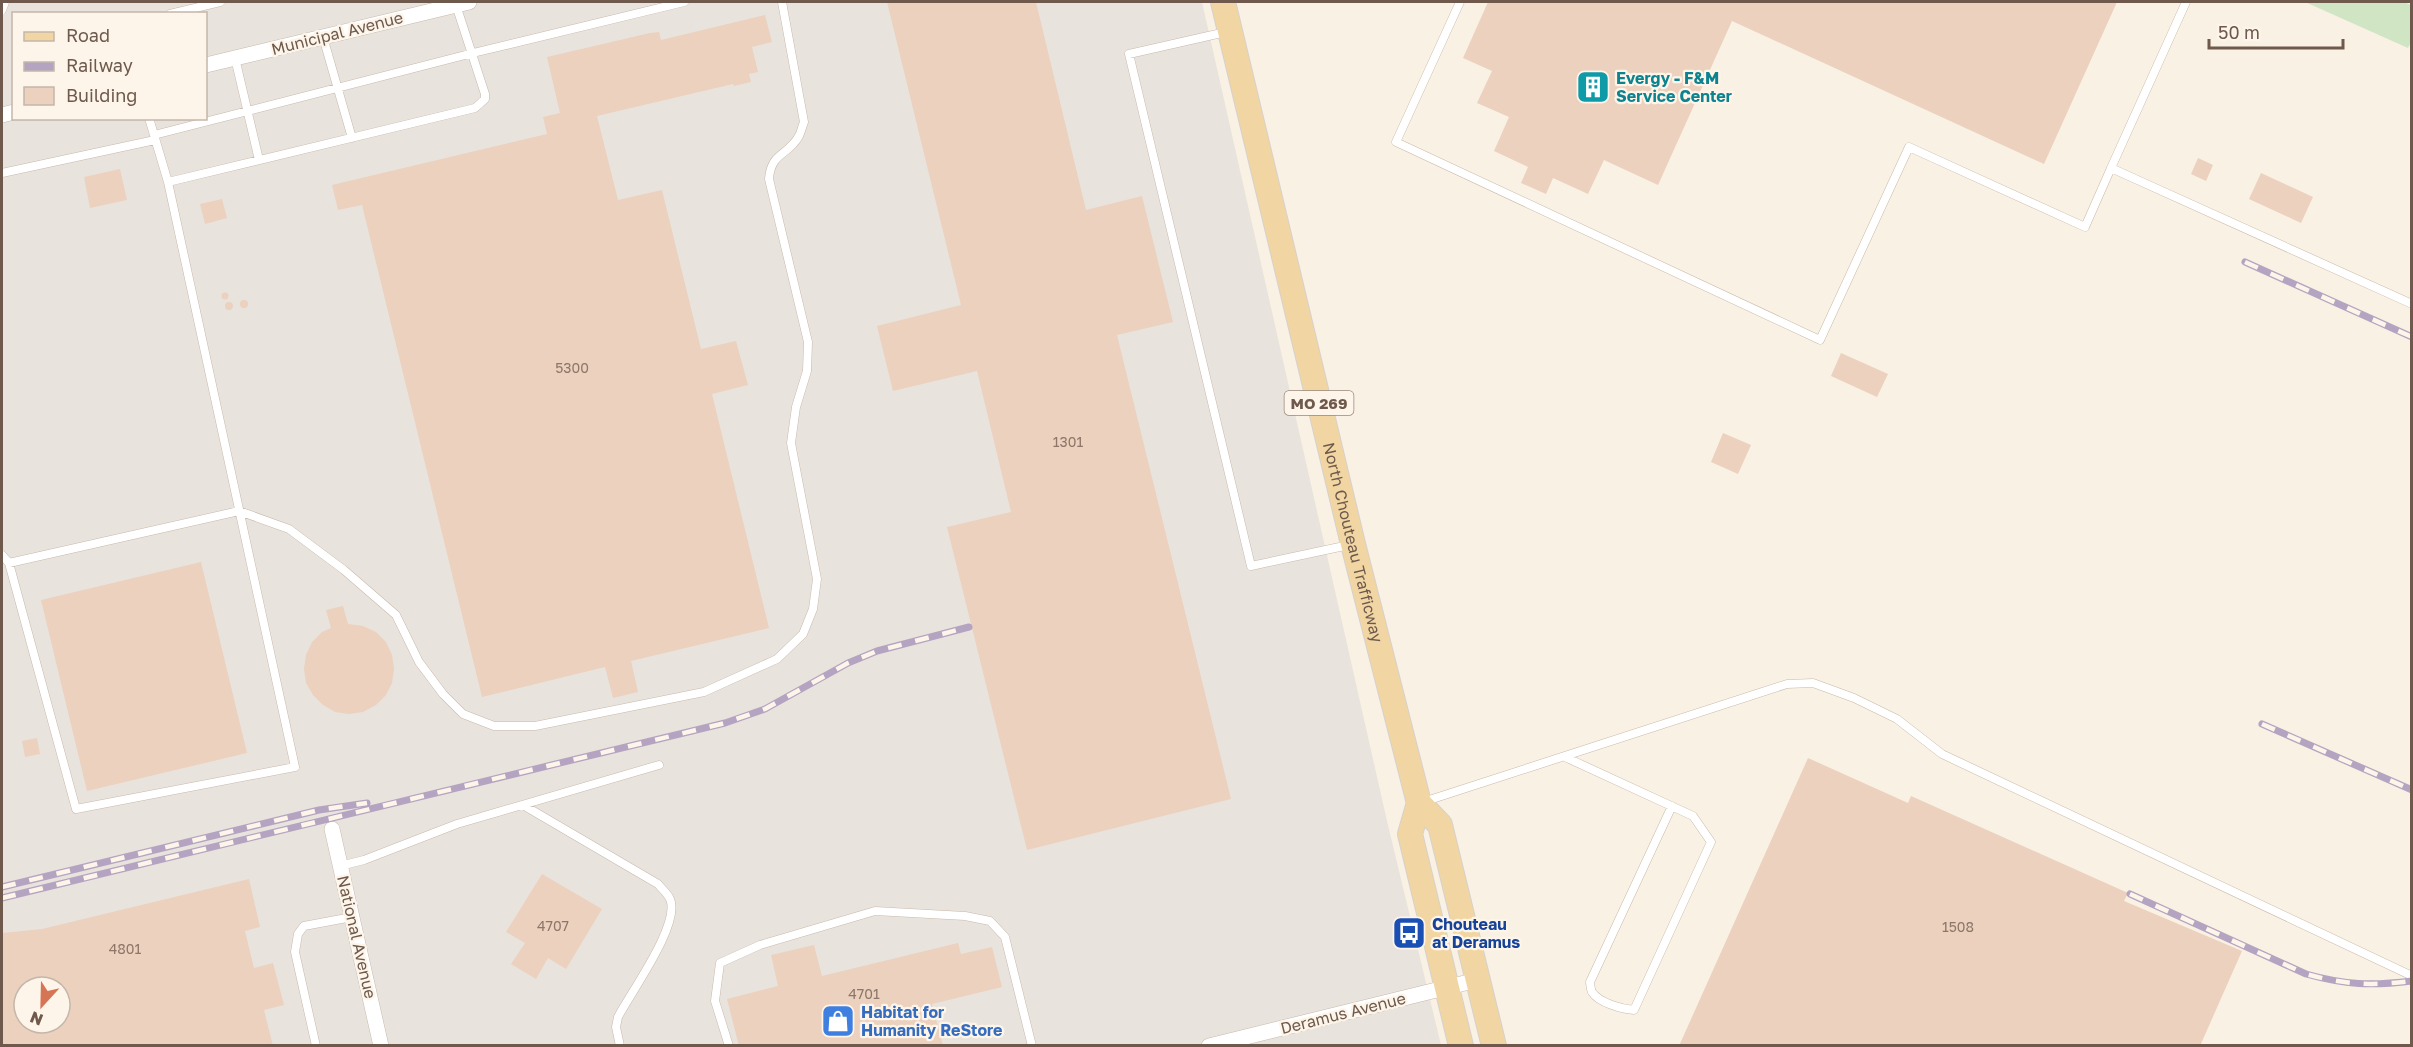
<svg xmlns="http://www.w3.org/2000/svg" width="2413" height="1047" font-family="'Golos Text',sans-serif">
<rect width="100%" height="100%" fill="#f9f1e3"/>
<path fill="#e9e3de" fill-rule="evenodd" d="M2 2H1202L1387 821 1441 1045 2 1046ZM14 14H206V118H14ZM24 987H60V1023H24Z"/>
<path fill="#d0e5c4" d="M2305 2H2404L2411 5V42L2408 48Z"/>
<path fill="#ebd1be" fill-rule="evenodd" d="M887 2H1036L1086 210 1142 196 1173 322 1117 335 1231 799 1027 850 947 527 1011 512 977 371 893 391 877 326 961 305Z
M1488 2H2117L2044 164 1732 21 1658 185 1604 160 1588 194 1553 178 1546 194 1521 183 1528 167 1494 151 1509 117 1477 103 1492 71 1463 58Z
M765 15 772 42 752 47 758 72 749 74 751 82 734 86 733 84 597 116 618 200 662 190 701 349 736 341 748 385 712 394 769 628 631 661 638 692 613 698 605 667 482 697 362 205 338 210 332 185 547 134 543 117 560 113 547 57 650 33 659 32 661 40Z
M2198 158 2213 165 2206 181 2191 174Z
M120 169 127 200 90 208 84 177Z
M2261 173 2313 197 2301 223 2249 199Z
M222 199 227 218 205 224 200 204Z
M221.5 296a3.5 3.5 0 1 1 7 0a3.5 3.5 0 1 1-7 0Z
M240 304a4 4 0 1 1 8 0a4 4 0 1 1-8 0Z
M225 306a4 4 0 1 1 8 0a4 4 0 1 1-8 0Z
M1841 353 1888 374 1877 397 1831 376Z
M1723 433 1751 445 1738 474 1711 462Z
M201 562 247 753 87 791 41 600Z
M343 606 348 624 363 626 376 632 386 642 392 655 394 669 392 683 386 695 376 705 363 712 349 714 335 712 323 705 313 695 306 683 304 669 306 655 312 642 322 632 331 628 326 610Z
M37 738 40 754 25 757 22 741Z
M1808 758 1908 803 1911 796 2128 893 2124 901 2242 951 2200 1046H1679Z
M542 874 602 909 566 969 548 958 536 979 511 964 525 943 506 932Z
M249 879 260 927 245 931 254 968 273 963 284 1005 264 1010 273 1046H2V933L42 929ZM24 987H60V1023H24Z
M958 943 961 954 992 947 1002 987 932 1004 943 1046H739L727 999 778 986 771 955 814 945 822 976Z"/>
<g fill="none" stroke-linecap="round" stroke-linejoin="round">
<defs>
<path id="lane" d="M1460 2 1396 142 1820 340 1909 147 2085 227 2111 168
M2186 2 2111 168 2412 304
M2 10 5 2
M170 14 220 2
M1226 32 1129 54 1251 566 1349 545
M323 37 352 138
M235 58 259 160
M149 118 168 182 295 767 76 809 9 563 239 511 289 529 344 570 396 615 419 662 443 694 463 714 494 726H535L704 692 777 659 803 634 813 609 817 579 791 443 796 407 807 371 808 342 769 179C771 152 788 156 799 136 801 132 802 127 804 122L782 2
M154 135 473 53 684 2
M2 173 155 140
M168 182 475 108 485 99V94L456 5
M2 555 9 563
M1565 757 1693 816 1711 842 1634 1010C1622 1009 1599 1003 1592 992 1591 991 1590 983 1590 982L1672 806
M1423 802 1787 684 1813 683 1854 698 1897 719 1942 754 2412 976
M523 805 658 884C662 889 668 894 670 899 681 924 631 992 618 1017L616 1027 620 1046
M340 866 364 860 457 824 659 765
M316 1046 295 952 298 934 304 926 352 917
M729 1046 715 1001 720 963 760 945 875 911 965 916 990 921 1005 937 1032 1046"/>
<path id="street" d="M206 65 469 2
M2 115 14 112
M332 829 381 1046
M1209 1046 1477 980"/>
<g id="primary">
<path id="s1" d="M1223 2 1353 544 1419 803 1440 825 1494 1046"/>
<path d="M1419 803 1410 834 1461 1046"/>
</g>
</defs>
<use href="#lane" stroke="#c8b9ab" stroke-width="9"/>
<use href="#street" stroke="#c8b9ab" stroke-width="16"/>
<use href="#primary" stroke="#d6d1cd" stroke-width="26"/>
<use href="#lane" stroke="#fff" stroke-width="8"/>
<use href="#street" stroke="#fff" stroke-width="15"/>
<use href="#primary" stroke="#f1d6a3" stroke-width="24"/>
<defs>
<path id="rail" d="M2245 262 2412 337
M2262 724 2412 790
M2 887 319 810 367 803
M2130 894 2306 974C2346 985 2371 986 2412 981
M2 898 725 723 765 709 848 663 877 651 969 627"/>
</defs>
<use href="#rail" stroke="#b4a4c1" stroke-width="7"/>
<use href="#rail" stroke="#fdf5e9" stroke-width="4.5" stroke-dasharray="14" stroke-linecap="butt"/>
</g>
<defs>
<symbol id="building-square" viewBox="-11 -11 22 22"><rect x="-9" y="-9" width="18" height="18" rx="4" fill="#0f9aa8" stroke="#fdf5e9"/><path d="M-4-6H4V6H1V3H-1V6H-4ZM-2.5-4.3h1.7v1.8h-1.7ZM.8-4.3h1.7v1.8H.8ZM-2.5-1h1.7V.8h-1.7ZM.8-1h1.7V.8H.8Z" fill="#fff"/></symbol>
<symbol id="bus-square" viewBox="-11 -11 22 22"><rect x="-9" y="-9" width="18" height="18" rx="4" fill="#1a4fb4" stroke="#fdf5e9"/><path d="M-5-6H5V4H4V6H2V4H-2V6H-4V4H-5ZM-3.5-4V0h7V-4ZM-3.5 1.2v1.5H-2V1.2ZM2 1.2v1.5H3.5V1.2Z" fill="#fff"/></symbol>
<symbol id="shop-square" viewBox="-11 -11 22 22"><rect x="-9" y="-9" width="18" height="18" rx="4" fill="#3f7fe0" stroke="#fdf5e9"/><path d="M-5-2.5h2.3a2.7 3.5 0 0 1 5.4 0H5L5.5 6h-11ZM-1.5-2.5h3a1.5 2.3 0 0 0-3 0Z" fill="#fff"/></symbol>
</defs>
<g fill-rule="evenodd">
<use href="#building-square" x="1574" y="68" width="38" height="38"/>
<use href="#bus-square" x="1390" y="914" width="38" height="38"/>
<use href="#shop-square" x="819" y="1002" width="38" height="38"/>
</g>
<g text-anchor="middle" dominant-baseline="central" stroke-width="4.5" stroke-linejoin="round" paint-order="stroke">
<g font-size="14" fill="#8d7768">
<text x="572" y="367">5300</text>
<text x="1068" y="441">1301</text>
<text x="553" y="925">4707</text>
<text x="1958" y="926">1508</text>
<text x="125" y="948">4801</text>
<text x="864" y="993">4701</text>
</g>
<rect fill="#fdf5e9" stroke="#99887b" stroke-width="1.5" x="1284.5" y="391" width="69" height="24" rx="4.5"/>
<g font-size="15" font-weight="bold" fill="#6e594c">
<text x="1319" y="403">MO 269</text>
</g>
<g font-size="16" fill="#6e594c" stroke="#fdf5e9">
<text transform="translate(337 33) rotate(-14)">Municipal Avenue</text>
<text stroke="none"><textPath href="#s1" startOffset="556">North Chouteau Trafficway</textPath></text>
<text transform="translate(357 937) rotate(77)">National Avenue</text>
<text transform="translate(1343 1013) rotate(-14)">Deramus Avenue</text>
</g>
<g font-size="16" font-weight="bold" fill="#0d838f" stroke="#fdf5e9" text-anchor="start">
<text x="1616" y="78">Evergy - F&amp;M<tspan x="1616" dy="18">Service Center</tspan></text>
</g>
<g font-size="16" font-weight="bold" fill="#164399" stroke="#fdf5e9" text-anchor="start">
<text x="1432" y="924">Chouteau<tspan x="1432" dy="18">at Deramus</tspan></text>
</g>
<g font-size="16" font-weight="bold" fill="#366cbe" stroke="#fdf5e9" text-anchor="start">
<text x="861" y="1012">Habitat for<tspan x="861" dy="18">Humanity ReStore</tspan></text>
</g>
</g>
<rect width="2413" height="1047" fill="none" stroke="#6e594c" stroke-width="6"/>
<rect x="12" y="12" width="195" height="108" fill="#fdf5e9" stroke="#c4b7aa" stroke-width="1.5"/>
<rect x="24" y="32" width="30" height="9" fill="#f1d6a3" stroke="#c4b7aa" stroke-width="1.5"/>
<text x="66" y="42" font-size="18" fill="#6e594c">Road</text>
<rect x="24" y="62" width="30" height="9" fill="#b4a4c1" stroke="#c4b7aa" stroke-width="1.5"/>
<text x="66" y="72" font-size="18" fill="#6e594c">Railway</text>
<rect x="24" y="87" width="30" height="18" fill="#ebd1be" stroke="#c4b7aa" stroke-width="1.5"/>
<text x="66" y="102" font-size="18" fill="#6e594c">Building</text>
<g transform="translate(42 1005) rotate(202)"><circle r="28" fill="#fdf5e9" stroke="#c4b7aa" stroke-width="1.5"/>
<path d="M0-4.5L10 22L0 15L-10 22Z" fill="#d67556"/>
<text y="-9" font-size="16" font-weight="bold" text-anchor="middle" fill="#6e594c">N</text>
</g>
<path d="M2209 39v9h134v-9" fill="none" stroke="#6e594c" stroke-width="3"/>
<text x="2218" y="39" font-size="18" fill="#6e594c" stroke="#fdf5e9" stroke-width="4.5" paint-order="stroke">50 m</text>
</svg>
